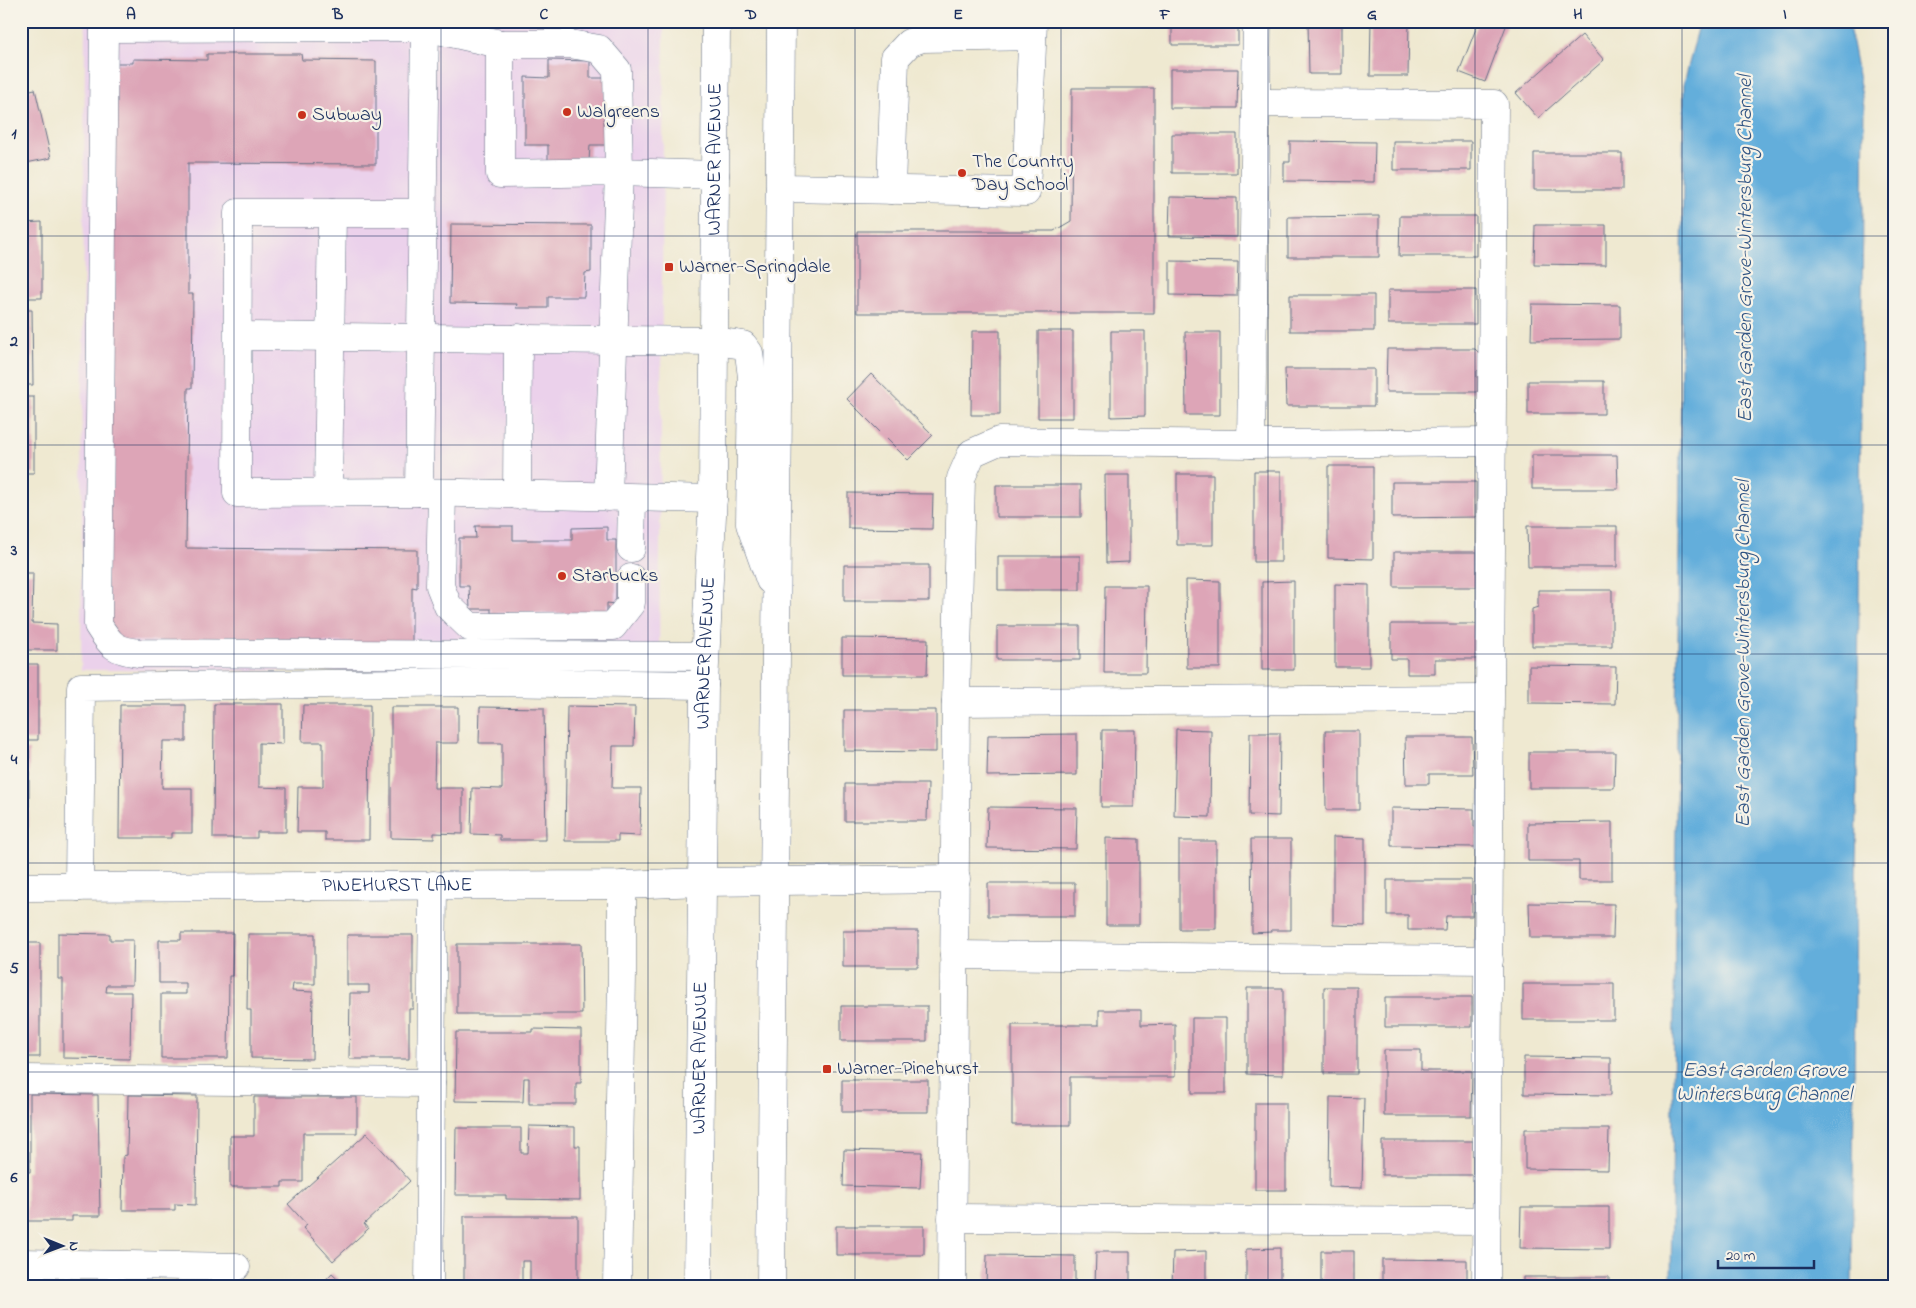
<svg xmlns="http://www.w3.org/2000/svg" width="1916" height="1308" font-family="'Indie Flower',sans-serif">
<rect width="100%" height="100%" fill="#f7f3e8"/>
<filter id="ink" filterUnits="userSpaceOnUse"><feTurbulence type="fractalNoise" baseFrequency=".02" numOctaves="2"/><feDisplacementMap in="SourceGraphic" scale="10" xChannelSelector="R" yChannelSelector="G"/><feConvolveMatrix kernelMatrix="1 2 1 2 8 2 1 2 1" color-interpolation-filters="sRGB"/></filter>
<filter id="wash" filterUnits="userSpaceOnUse"><feTurbulence type="fractalNoise" baseFrequency=".0096" numOctaves="4" result="noise"/><feDisplacementMap in="SourceGraphic" scale="20" xChannelSelector="R" yChannelSelector="G"/><feGaussianBlur stdDeviation="1.12" result="paint"/><feColorMatrix in="noise" values="0 0 0 0 0 0 0 0 0 0 0 0 0 0 0 0 0 1.4 0 .05"/><feComposite in="paint" operator="in"/></filter>
<g filter="url(#wash)">
<rect width="100%" height="100%" fill="#efe9d1"/>
<path fill="#ebd1eb" d="M85 21H662L664 26 659 672 81 670Z"/>
<path fill="#63aedb" stroke="#3f6e9c" d="M1700 21H1848L1864 107 1852 1287H1671L1684 83Z"/>
<g id="blocks">
<path fill="#dda5b7" d="M1172 21H1238V45H1172Z
M1308 21H1342V74H1309Z
M1371 21H1409L1408 76H1370Z
M1479 21H1508L1485 82 1459 72Z
M1582 35 1604 60 1538 118 1516 93Z
M207 54H301L302 60 376 61V164L188 163V294H193L192 388H188L186 548 417 550V588L412 587V643L116 641 105 632 108 63H133V59L207 60Z
M549 60 590 61V78H609L608 145H590L589 162H548V145H525V77L549 78Z
M1170 69H1238L1237 108H1170Z
M1072 88H1154V313H857V231H1054L1071 221Z
M35 89 51 158 21 164V92Z
M1172 134H1237V173H1172Z
M1290 141 1375 142 1374 182 1284 181V162H1290Z
M1393 141H1471V170H1393Z
M1534 153H1622V190H1534Z
M1170 197 1237 198V237L1169 236Z
M1379 216V257H1288V217Z
M1400 216H1476V256H1399Z
M42 222V298H21V223Z
M451 224 591 225V272L585 273 584 297H548V308H516L517 304 450 303Z
M1535 225H1606V265L1534 264Z
M1170 261 1238 262 1237 296 1170 295Z
M1388 290H1476V324H1388Z
M1290 295H1374V331H1290Z
M1532 304 1620 305V339L1531 340Z
M21 310H32L33 385H21Z
M972 331H1000V415H971Z
M1038 331H1073V418H1038Z
M1111 331H1145V416L1111 417Z
M1185 332H1220V415H1186Z
M1387 349H1475L1480 354 1481 367 1477 371V392H1386Z
M1285 369H1374V406H1286Z
M871 374 933 435 908 460 847 399Z
M1528 381H1604V414H1528Z
M21 397H34V473H21Z
M1532 455H1617L1618 489H1532Z
M1328 466H1373V559L1328 558Z
M1254 471H1281V562H1254Z
M1177 474H1213V545H1177Z
M1105 475H1129V562L1106 563Z
M1392 482H1476V517L1392 518Z
M996 485H1081V517H996Z
M21 489H23V559H21Z
M848 493 933 494 932 529 848 528Z
M475 526H513V540H572V528L607 527V540H616V604L607 603V613H491V609H470L469 586H459V538H476Z
M1527 526H1617V567H1528Z
M1394 552H1477V587H1394Z
M998 556H1080V590H998Z
M844 565H929V601H844Z
M21 573H33L32 623 57 624V650H21Z
M1186 580 1220 581V668H1187Z
M1294 581V670H1262V582Z
M1335 584 1369 585V667H1335Z
M1105 586H1147L1146 673H1104Z
M1538 590H1612V646H1532V609L1538 607Z
M1391 624H1477V659H1435V674H1407V659H1391Z
M997 626H1080V660H997Z
M842 638 928 639 927 675H842Z
M21 664H38V740H21Z
M1529 666 1616 667 1615 704 1529 703Z
M214 704H283V744L259 743V787L286 788V832H257V838H213Z
M120 705H186V741H163L162 788H192V833H171V838H119Z
M303 705H370L369 840H325V832H297L298 787H323V742H302Z
M567 706 635 707 634 746H613L612 788H641L640 836 618 835V841H565Z
M391 707H458V743H435L434 788H463V834L434 833V839L391 838Z
M480 707 544 708 546 840H500V835L471 834 472 788 502 789V743H479Z
M844 710H936V752L844 751Z
M1176 729 1211 730 1210 817 1174 816Z
M1102 730H1135L1134 807H1101Z
M1325 731H1359V810H1326Z
M1250 733H1280L1279 816 1249 815Z
M1077 734V775L987 776 988 735Z
M1405 737H1472L1473 774H1429V784H1406Z
M21 750H29V828H21Z
M1529 752H1615L1614 788H1529Z
M845 784H928L927 821H845Z
M988 807 1077 808 1076 849 987 848Z
M1391 808 1474 809V827H1477V847L1391 846Z
M1612 822V880H1579V861H1528V823Z
M1333 837 1365 838V926L1333 925Z
M1106 838 1139 839V925H1106Z
M1251 839H1291V930H1271V932L1252 933Z
M1179 841H1216V929H1179Z
M1387 880H1472V916H1446L1445 930H1408V915H1387Z
M988 883H1075V916H988Z
M1529 903 1614 904 1613 938H1530Z
M843 931H918V967H843Z
M58 933 110 934V940H133L132 985H107L106 992H131L130 1059 63 1058V979H58Z
M181 933H233L232 976H229L228 1058H161V994H186V983H159V940H181Z
M248 934H315V984H293L292 991 313 992 312 1059 251 1058V1010H247Z
M347 935H413V1009H409V1059H349L350 993H369V985H347Z
M21 943H40V1057H21Z
M457 944H581L582 1014H457Z
M1523 984H1614V1020H1523Z
M1324 987H1357V1074H1324Z
M1247 988H1283V1075L1247 1074Z
M1385 997H1472V1027H1385Z
M841 1006H927V1041H841Z
M1099 1010H1141V1025L1175 1024V1077H1070V1125H1012V1025H1099Z
M1192 1018H1226V1093H1192Z
M533 1029 581 1030V1083H576V1104H529V1078H524L523 1102 455 1101 456 1032H533Z
M1384 1050H1421V1071H1472L1471 1116H1384Z
M1524 1057 1611 1058V1095L1524 1094Z
M842 1080H928V1112H842Z
M30 1094 98 1095 100 1216H72V1221H27L26 1172H30Z
M128 1095 197 1096 196 1205 175 1204V1210H122L123 1156 127 1155Z
M254 1097H357V1133H303V1182H282V1187H230V1136H254Z
M1330 1097 1364 1098 1362 1188 1329 1187Z
M1255 1103H1286V1190H1255Z
M529 1126 575 1127V1146H580V1200L506 1199V1195H455L456 1128H521V1153H528Z
M1525 1129H1609L1608 1170 1525 1169Z
M367 1133 410 1181 364 1224 368 1229 333 1261 303 1228 307 1225 288 1204Z
M1382 1141H1473V1175H1382Z
M844 1150 922 1152 920 1188 843 1186Z
M1521 1207H1609V1249L1520 1248Z
M464 1216H578V1284H530V1261H522V1282H464Z
M836 1226H924V1255H836Z
M1280 1248V1287H1246V1249Z
M1206 1251V1287H1172L1173 1252Z
M1321 1251H1354V1287H1321Z
M1096 1252H1130V1287H1095Z
M987 1255 1075 1256V1287H986Z
M1382 1259 1467 1260V1287H1382Z
M332 1273 347 1287H319Z
M1523 1277H1609V1287H1523Z"/>
</g>
</g>
<g filter="url(#ink)">
<use href="#blocks" fill-opacity="0" stroke="#657086" stroke-width="1"/>
<g fill="none" stroke-linecap="round" stroke-linejoin="round">
<defs>
<g id="minor">
<path d="M104 21V28L425 27 500 44"/>
<path d="M425 21 419 492 713 499"/>
<path d="M104 28 98 625C111 646 115 650 139 653L705 656"/>
<path d="M1256 103 1494 104 1486 1287"/>
<path d="M780 188 1026 192 1033 21"/>
<path d="M891 190 895 58 909 43 922 38 1032 36"/>
<path d="M238 336 715 341"/>
<path d="M1251 444 1257 21"/>
<path d="M419 492 237 493 238 213H422"/>
<path d="M328 493 332 213"/>
<path d="M442 493 440 586 448 606 470 627 613 626 631 603V578"/>
<path d="M517 495 518 338"/>
<path d="M608 497 619 172 617 70 599 49 570 44H500V174L619 172 715 175"/>
<path d="M631 548 632 498"/>
<path d="M956 702 1489 699"/>
<path id="s1" d="M21 887 622 885 702 882 956 879"/>
<path d="M79 887 81 687 480 682 704 685"/>
<path d="M954 955 1489 960"/>
<path d="M21 1079 431 1083"/>
<path d="M952 1218 1487 1221"/>
<path d="M21 1263 236 1267"/>
<path d="M429 1287 433 885"/>
<path d="M617 1287 622 974V885"/>
<path d="M952 1287 956 702 961 478 972 453 999 441 1251 444 1491 442"/>
</g>
<g id="major">
<path d="M715 341 743 345 749 353 752 377 750 524 770 580"/>
<path id="s2" d="M698 1287 704 685 713 494 716 21"/>
<path d="M771 1287 781 21"/>
</g>
</defs>
<use href="#minor" stroke="#657086" stroke-width="29"/>
<use href="#major" stroke="#657086" stroke-width="29"/>
<use href="#minor" stroke="#fff" stroke-width="28"/>
<use href="#major" stroke="#fff" stroke-width="28"/>
</g>
</g>
<path fill="none" stroke="#1b2f5e" stroke-width="1" stroke-opacity="0.55" d="M234 21V1287M441 21V1287M648 21V1287M855 21V1287M1061 21V1287M1268 21V1287M1475 21V1287M1682 21V1287M21 236H1895M21 445H1895M21 654H1895M21 863H1895M21 1072H1895"/>
<g fill="#c8321e" stroke="#f7f3e8" stroke-width="2">
<circle cx="567" cy="112" r="5"/>
<circle cx="302" cy="115" r="5"/>
<circle cx="962" cy="173" r="5"/>
<rect x="664" y="262" width="10" height="10" rx="2.5"/>
<circle cx="562" cy="576" r="5"/>
<rect x="822" y="1064" width="10" height="10" rx="2.5"/>
</g>
<g text-anchor="middle" dominant-baseline="central" stroke-width="4.5" stroke-linejoin="round" paint-order="stroke">
<g font-size="20" fill="#1b2f5e" stroke="#f7f3e8" text-anchor="start">
<text x="577" y="112">Walgreens</text>
<text x="312" y="115">Subway</text>
<text x="972" y="162">The Country<tspan x="972" dy="23">Day School</tspan></text>
<text x="679" y="267">Warner-Springdale</text>
<text x="572" y="576">Starbucks</text>
<text x="837" y="1069">Warner-Pinehurst</text>
</g>
<g font-size="20" fill="#1b2f5e" stroke="#f7f3e8">
<text stroke="none"><textPath href="#s2" startOffset="1128">WARNER AVENUE</textPath></text>
<text stroke="none"><textPath href="#s2" startOffset="634">WARNER AVENUE</textPath></text>
<text stroke="none"><textPath href="#s1" startOffset="376">PINEHURST LANE</textPath></text>
<text stroke="none"><textPath href="#s2" startOffset="229">WARNER AVENUE</textPath></text>
</g>
<g font-size="21" font-style="italic" fill="#315584" stroke="#f7f3e8">
<text transform="translate(1746 249) rotate(-90)">East Garden Grove-Wintersburg Channel</text>
<text transform="translate(1744 654) rotate(-90)">East Garden Grove-Wintersburg Channel</text>
<text x="1764" y="1071">East Garden Grove<tspan x="1764" dy="24">Wintersburg Channel</tspan></text>
</g>
</g>
<rect width="1916" height="1308" fill="none" stroke="#f7f3e8" stroke-width="55"/>
<g transform="translate(62 1246) rotate(91)" stroke="#f7f3e8" stroke-width="4" paint-order="stroke">
<path d="M0-4L9 19L0 12L-9 19Z" fill="#1b2f5e"/>
<text y="-8" font-size="14" font-weight="bold" text-anchor="middle" fill="#1b2f5e">N</text>
</g>
<path d="M1718 1260v8h96v-8" fill="none" stroke="#1b2f5e" stroke-width="2.5"/>
<text x="1726" y="1260" font-size="15" fill="#1b2f5e" stroke="#f7f3e8" stroke-width="4" paint-order="stroke">20 m</text>
<rect x="28" y="28" width="1860" height="1252" fill="none" stroke="#1b2f5e" stroke-width="2"/>
<g font-size="16" text-anchor="middle" font-weight="bold" fill="#1b2f5e">
<text x="131" y="19">A</text>
<text x="338" y="19">B</text>
<text x="544" y="19">C</text>
<text x="751" y="19">D</text>
<text x="958" y="19">E</text>
<text x="1165" y="19">F</text>
<text x="1372" y="19">G</text>
<text x="1578" y="19">H</text>
<text x="1785" y="19">I</text>
<text x="14" y="138">1</text>
<text x="14" y="346">2</text>
<text x="14" y="555">3</text>
<text x="14" y="764">4</text>
<text x="14" y="973">5</text>
<text x="14" y="1182">6</text>
</g>
</svg>
